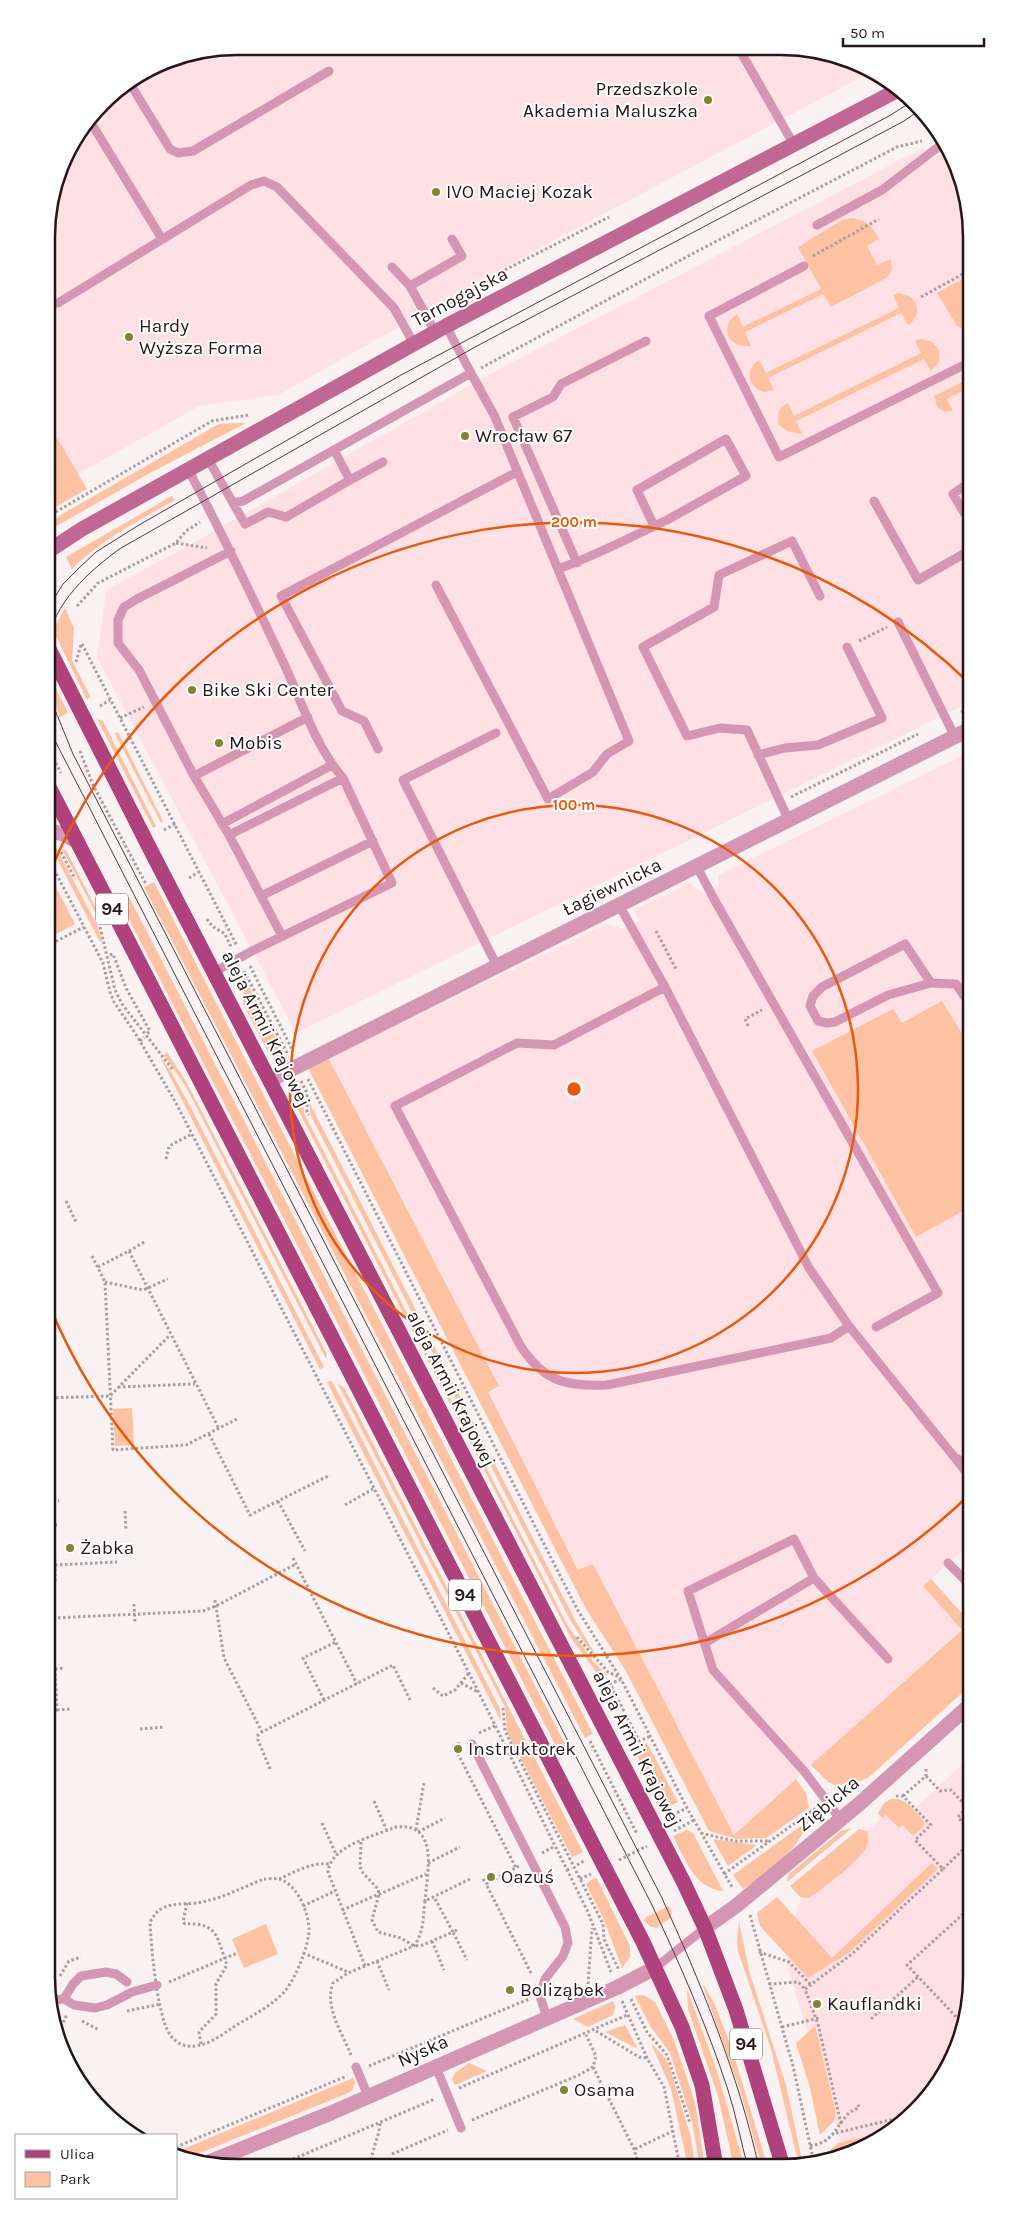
<svg xmlns="http://www.w3.org/2000/svg" width="1018" height="2214" font-family="Karla,sans-serif">
<rect width="100%" height="100%" fill="#faf1f2"/>
<path fill="#ffe0e4" d="M237 46 818 50 866 66 873 71 560 237 278 395 199 406 53 488 47 476V224L66 152 111 94 164 61Z
M923 148 930 160 949 149 965 187 972 237V701L296 1033 97 657 106 593 109 588 179 551 490 374Z
M972 751 971 1542 923 1586 962 1630 734 1835 593 1564 579 1570 487 1392 499 1386 329 1059 606 924 623 929 639 921 634 910 690 883 704 894 719 886 718 875Z
M971 1756V1990L957 2050 925 2103 887 2136 845 2155 787 1965 785 1927 795 1917 805 1888 875 1824 886 1814 899 1828 908 1815Z"/>
<path fill="#fcc2a1" d="M851 218C866 219 872 226 879 239L867 246 877 265 891 259 892 270 888 277 831 307 823 294 745 332 751 346C730 349 717 328 737 314L743 327 821 289 798 247 842 220Z
M972 274V334L957 326 937 293Z
M899 293 911 297C920 306 919 318 908 325L901 313 768 378 774 390 765 392C748 388 744 369 759 360L766 373 899 308 893 295Z
M920 339 931 341 939 350V362L931 371 924 359 796 421 802 434 787 431 779 425C777 416 778 407 788 403L794 416 921 353 915 341Z
M972 377V386L947 399 953 411 945 412 937 407 934 396Z
M235 423H246L150 473 53 528V521L59 516 219 424Z
M52 429 87 489 52 509 47 508V432Z
M172 496 175 500C138 521 102 539 72 569L66 557Z
M65 608 74 628 72 660 90 696 87 700 53 630Z
M48 672 68 713 60 717 52 696Z
M97 719 103 721 156 826 153 828Z
M118 732 163 821 161 823 115 734Z
M47 839 52 840 97 925 102 941 100 942Z
M62 849 66 850 104 924 102 925Z
M47 881H53L75 924 47 939Z
M154 882 593 1734 585 1738 144 887Z
M128 895 567 1748 559 1752 119 900Z
M244 977 288 1061H279L268 1052 243 1004Z
M942 1001 972 1050V1109L969 1111 972 1115V1206L916 1237 812 1051 893 1009 902 1023Z
M167 1052 187 1083 327 1354 326 1359 186 1087 164 1055Z
M160 1057 170 1070 189 1104 324 1367 320 1369Z
M329 1059 499 1386 488 1392 578 1570 593 1564 734 1835 796 1779 806 1793 809 1808 766 1838 737 1839 709 1831 626 1671 586 1609 308 1068Z
M297 1079 303 1091 304 1113 568 1626 593 1661 607 1675 603 1681 571 1638 560 1617 293 1100V1087Z
M309 1102 576 1622 597 1657 584 1642 569 1618 311 1116Z
M332 1381 500 1709 501 1721 327 1382Z
M338 1384 344 1387 583 1852 572 1857 507 1732 505 1707Z
M132 1408 134 1445 115 1446 113 1409Z
M931 1579 969 1621 971 1638V1680L962 1693 869 1777C857 1784 848 1781 838 1786L828 1782 811 1765 962 1630 923 1586Z
M647 1743 678 1802 660 1811 649 1789 635 1749Z
M891 1799C907 1797 915 1812 925 1823V1825L913 1836 903 1825 899 1828 886 1815 882 1818 878 1813 884 1803Z
M809 1820C798 1850 770 1872 743 1889L733 1875Z
M852 1828 787 1882 788 1875 841 1831Z
M859 1829 867 1831C869 1837 869 1844 865 1850 856 1863 823 1889 809 1898L800 1897 790 1886Z
M687 1830 693 1833 723 1891C694 1888 685 1859 673 1836Z
M713 1839 757 1845 728 1866Z
M932 1863 938 1869 850 1952 808 1978 760 1926 757 1913 777 1897 832 1958Z
M596 1877 630 1946V1957L622 1968 604 1920 586 1884Z
M669 1906 672 1912 670 1918 657 1928 651 1927 644 1921 646 1917Z
M739 1922 750 1974 786 2085 803 2165H799L771 2049 738 1951 737 1939Z
M266 1924 278 1954 244 1968 232 1939Z
M704 1985 715 2005 732 2049 768 2168H762L740 2090 703 1986Z
M687 1989 717 2071 745 2168 734 2167 718 2096 688 2009Z
M639 1995 645 1996 655 2002 674 2040 695 2102 705 2167H700L692 2122 670 2053 650 2026 635 1996Z
M613 2001 615 2007 613 2015 588 2027 573 2019Z
M625 2025 638 2049 605 2032Z
M815 2026 835 2109V2120L820 2135 810 2088 796 2043Z
M651 2043 666 2059 670 2069 691 2137 695 2167H688L671 2089Z
M469 2063 487 2071 455 2085 452 2079 455 2073Z
M353 2078 355 2083 352 2091 336 2098 185 2159 176 2156V2152Z
M894 2130 887 2136 826 2162 825 2155 838 2143Z"/>
<g fill="none" stroke-linecap="round" stroke-linejoin="round">
<path stroke="#a89e9f" stroke-width="3" stroke-dasharray="2.5 2.5" stroke-linecap="butt" d="M813 256 879 219
M921 297 972 269
M445 306 495 275 609 217
M481 368 692 254 897 147 922 141
M47 517 212 421 249 415
M176 543 207 548
M77 606 98 583 176 543 186 531 200 522
M859 641 887 627
M82 644 237 946
M76 662 81 645
M100 706 110 700
M961 712 972 707
M120 718 144 707
M47 735 48 734
M47 745 61 773
M80 751 93 785 146 884
M791 797 918 734
M164 830 175 824
M61 852 75 879
M47 856 103 963 110 992 114 1002 137 1036 176 1103 469 1673 588 1912 611 1972
M189 878 199 872
M207 919 212 926 225 934 231 947
M100 927 115 990 122 1004 173 1070
M656 931 676 969
M47 946 84 927
M110 955 113 954 126 988 150 1031 147 1034
M250 966 293 1051
M244 971 287 1053
M748 1026 745 1019 762 1010
M140 1041 144 1037
M308 1079 577 1609 621 1679 687 1808 732 1887
M301 1081 307 1093V1112L309 1115
M166 1159 169 1146 192 1134
M66 1201 76 1222
M129 1251 146 1241
M92 1256 105 1282 113 1450 186 1445 239 1418
M98 1267 129 1251 219 1429
M105 1282 143 1290 168 1279
M46 1310H48
M47 1387H54
M118 1387 195 1384
M46 1398 110 1396 170 1335
M209 1434 250 1515 330 1475
M53 1501H59
M278 1501 305 1551
M345 1505 373 1489
M125 1511 126 1531
M46 1525H57
M293 1558 357 1684
M55 1565 117 1562
M215 1600 224 1658 262 1732
M134 1604 135 1624
M53 1618 203 1611 216 1606 296 1564
M577 1637 608 1672 621 1678
M46 1665H55
M55 1669 64 1668
M621 1679 610 1684 639 1741 651 1736
M461 1683 478 1692
M433 1688 443 1696 455 1690 469 1673
M324 1700 303 1658 336 1642
M503 1708 505 1731 603 1924 604 1939 619 1970
M46 1710H57L50 1583H55V1565L46 1360
M57 1710 70 1709
M140 1729 164 1727
M479 1733 495 1726
M590 1741 637 1834
M460 1743 454 1746 516 1868
M270 1769 258 1740V1735L262 1732 393 1665 410 1700
M926 1776 940 1791 951 1790 968 1808
M837 1794 849 1786H854
M903 1796 926 1776V1767
M374 1801 387 1831
M668 1817 687 1808
M322 1823 336 1854
M416 1830 424 1782
M674 1831 694 1820
M418 1832 445 1818
M971 1832 958 1817 971 1804
M701 1833 734 1841H770
M361 1842 360 1867 363 1873 378 1889 379 1894 372 1920 378 1932 401 1938 414 1946 423 1945 453 1932 434 1897
M542 1853 555 1846
M619 1860 647 1846
M428 1863 460 1847
M577 1865 584 1861
M519 1866 486 1884 532 1975
M943 1869 971 1842
M567 1870 572 1868
M724 1874 816 1808
M264 1879C268 1879 274 1878 279 1879 297 1884 308 1911 309 1928 310 1944 295 1979 285 1991 271 2007 249 2017 232 2028 219 2037 204 2048 187 2046 180 2045 173 2040 169 2033 157 2013 151 1947 150 1922 154 1916 156 1911 163 1908 175 1902 189 1905 202 1902 223 1898 243 1887 264 1879Z
M279 1879C295 1872 311 1862 329 1864
M483 1879 486 1884
M580 1879 591 1874
M187 1903 183 1922 185 1924C219 1922 217 1939 227 1965L216 1984V2014L199 2032 201 2045
M303 1906 335 1891
M342 1910 426 1874
M750 1915 793 2066 814 2163
M457 1930 453 1932 467 1960
M432 1941 444 1970
M759 1952 789 1962 811 1985
M303 1953 348 1972
M377 1961 389 1990
M365 1966 328 1872C330 1846 374 1836 396 1827 440 1822 427 1874 425 1901
M60 1976 69 1961 81 1957
M169 1982 237 1953
M588 1984 592 1928
M769 1984 798 1982 805 1989
M631 1999 647 2032 667 2055 690 2123
M622 2001 647 2058 664 2087 680 2167
M127 2011 161 2004
M871 2019 918 1977
M82 2021 99 2030
M963 2024 907 1965 971 1907
M782 2027 819 2018
M596 2031 639 2057 647 2058
M57 2036 67 2014
M351 2055C342 2032 324 2007 333 1983L348 1973 414 1946C424 1932 423 1917 425 1901L472 1878
M369 2066 529 1999
M593 2067 634 2149 639 2167
M459 2088 627 2015
M472 2120 579 2075 593 2067 596 2056 586 2035
M841 2124 818 2024 805 1989 852 1954 943 1869 915 1840 931 1825 903 1796H894
M836 2133 911 2115
M810 2146C841 2141 836 2115 859 2108L858 2104
M176 2147 347 2076
M635 2149 673 2131
M392 2154 448 2130
M279 2165 435 2099
M372 2165C370 2151 380 2137 380 2122"/>
<path stroke="#d496b3" stroke-width="9" d="M739 49 794 145
M129 82 170 149 178 153 193 151 329 71
M90 121 162 239
M817 225 882 190 946 141
M804 266 709 316 779 457 972 361
M392 267 410 286 435 332
M410 286 462 256 452 239
M47 303H58L251 185 264 181 277 187 394 308 414 344
M334 450 350 480 383 462
M208 459 233 503 243 501 471 373 446 326
M189 471C223 535 254 600 285 666 302 703 316 747 343 778L392 883 252 951 214 972
M874 501 918 580 972 549
M233 503 245 524 268 512 286 517 350 480
M972 526 953 494 972 480
M231 551 137 599 124 607 118 620V643L139 670 194 776 229 835 282 936
M577 563 513 417 553 397 561 384 646 341
M558 569C595 556 631 537 667 520L746 476 726 439 637 490 654 526
M436 585 548 799 593 772 607 754 629 741 495 417 471 373
M898 622 955 737
M496 733 403 780 497 966
M378 749 364 721 342 711 281 596 517 472
M758 755 785 748 818 745 882 718 847 647
M194 776 308 717
M789 821 747 730 720 728 687 736 643 647 714 607 719 575 792 541 820 596
M222 824 332 765
M229 835 343 778
M697 867 714 899 938 1293 876 1327
M261 896 373 841
M619 905 665 987
M931 983 905 944 822 987 813 996 810 1006 818 1021 827 1023 835 1022 888 995 931 983 956 984 972 1008
M849 1326 831 1338 607 1385C565 1387 543 1381 520 1345L395 1106 517 1043 554 1045 665 987 809 1268 849 1326 971 1478
M956 1458 971 1466
M948 1563 971 1586
M705 1643 814 1578
M472 1744 565 1927 568 1943 563 1956 545 1979 540 1996 547 2018
M841 1820 804 1771 713 1670 688 1591 794 1539 814 1578 888 1659
M655 1968 705 1928
M64 1999 73 1984 81 1976 106 1972 116 1974 127 1982
M49 2000 64 1999 74 2005 95 2008 107 2005 132 1992 157 1985
M356 2067 368 2096
M436 2067 461 2128"/>
<path stroke="#d496b3" stroke-width="15" d="M47 830 63 834 78 842
M270 1080 972 728
M705 1928 736 1906 858 1805 971 1704
M204 2164 331 2113 616 1988 655 1968"/>
<path stroke="#c06793" stroke-width="15" d="M47 552 82 529 446 326 900 89"/>
<path stroke="#af417c" stroke-width="15" d="M47 645 148 845 683 1881 705 1928 736 2010 783 2167
M47 783 643 1942 682 2027 702 2085 716 2167"/>
<path stroke="#4b3e40" stroke-width="1" d="M47 610 63 584 78 569 96 552 139 525 401 375 889 116 913 101
M47 645C53 603 89 571 121 548L475 347 825 163 904 121 920 110
M47 681 51 700 73 754 661 1896C701 1983 738 2073 759 2168
M47 725 651 1903C680 1964 707 2026 728 2090 736 2115 741 2142 748 2168"/>
</g>
<g fill="none" stroke="#e8590c" stroke-width="2.5">
<circle cx="574" cy="1089" r="284"/>
<path d="M971 1493A567 567 0 0 1 46 1297M48 877A567 567 0 0 1 971 685"/>
</g>
<g fill="#82842f" stroke="#fff" stroke-width="2">
<circle cx="708" cy="100" r="5"/>
<circle cx="436" cy="192" r="5"/>
<circle cx="129" cy="337" r="5"/>
<circle cx="465" cy="436" r="5"/>
<circle cx="192" cy="690" r="5"/>
<circle cx="219" cy="743" r="5"/>
<circle cx="70" cy="1548" r="5"/>
<circle cx="458" cy="1749" r="5"/>
<circle cx="491" cy="1877" r="5"/>
<circle cx="510" cy="1990" r="5"/>
<circle cx="817" cy="2004" r="5"/>
<circle cx="564" cy="2090" r="5"/>
</g>
<g text-anchor="middle" dominant-baseline="central" stroke-width="4" stroke-linejoin="round" paint-order="stroke">
<g fill="#fff" stroke="#665d5e" stroke-width="1">
<rect x="96" y="893.5" width="32" height="31" rx="4"/>
<rect x="449" y="1579.5" width="32" height="31" rx="4"/>
<rect x="730" y="2028.5" width="32" height="31" rx="4"/>
</g>
<g font-size="18" font-weight="bold" fill="#251719">
<text x="112" y="909">94</text>
<text x="465" y="1595">94</text>
<text x="746" y="2044">94</text>
</g>
<g font-size="19" fill="#251719" stroke="#fff" text-anchor="start">
<text x="698" y="89" text-anchor="end">Przedszkole<tspan x="698" dy="22">Akademia Maluszka</tspan></text>
<text x="446" y="192">IVO Maciej Kozak</text>
<text x="139" y="326">Hardy<tspan x="139" dy="22">Wyższa Forma</tspan></text>
<text x="475" y="436">Wrocław 67</text>
<text x="202" y="690">Bike Ski Center</text>
<text x="229" y="743">Mobis</text>
<text x="80" y="1548">Żabka</text>
<text x="468" y="1749">Instruktorek</text>
<text x="501" y="1877">Oazuś</text>
<text x="520" y="1990">Boliząbek</text>
<text x="827" y="2004">Kauflandki</text>
<text x="574" y="2090">Osama</text>
</g>
<g font-size="19" fill="#251719" stroke="#fff">
<text transform="translate(460 297) rotate(-28)">Tarnogajska</text>
<text transform="translate(612 887) rotate(-26)">Łagiewnicka</text>
<text transform="translate(266 1029) rotate(63)">aleja Armii Krajowej</text>
<text transform="translate(451 1389) rotate(63)">aleja Armii Krajowej</text>
<text transform="translate(637 1749) rotate(63)">aleja Armii Krajowej</text>
<text transform="translate(828 1804) rotate(-40)">Ziębicka</text>
<text transform="translate(423 2051) rotate(-24)">Nyska</text>
</g>
</g>
<path d="M0 0H1018V2214H0ZM237 55H781A182 182 0 0 1 963 237V1977A182 182 0 0 1 781 2159H237A182 182 0 0 1 55 1977V237A182 182 0 0 1 237 55Z" fill="#fff" fill-rule="evenodd"/>
<path fill="none" stroke="#251719" stroke-width="2.5" d="M237 55H781A182 182 0 0 1 963 237V1977A182 182 0 0 1 781 2159H237A182 182 0 0 1 55 1977V237A182 182 0 0 1 237 55Z"/>
<circle cx="574" cy="1089" r="8" fill="#e8590c" stroke="#fff" stroke-width="2.5"/>
<g font-size="15" text-anchor="middle" font-weight="bold" fill="#e8590c" stroke="#fff" stroke-width="4" stroke-linejoin="round" paint-order="stroke">
<text x="574" y="527">200 m</text>
<text x="574" y="810">100 m</text>
</g>
<rect x="15" y="2134" width="162" height="65" fill="#ffffff" stroke="#a8a2a3"/>
<rect x="25" y="2150" width="25" height="8" fill="#af417c" stroke="#a8a2a3"/>
<text x="60" y="2159" font-size="15" fill="#251719">Ulica</text>
<rect x="25" y="2172" width="25" height="15" fill="#fcc2a1" stroke="#a8a2a3"/>
<text x="60" y="2184" font-size="15" fill="#251719">Park</text>
<path d="M843 38v8h141v-8" fill="none" stroke="#251719" stroke-width="2.5"/>
<text x="850" y="38" font-size="15" fill="#251719" stroke="#ffffff" stroke-width="4" paint-order="stroke">50 m</text>
</svg>
